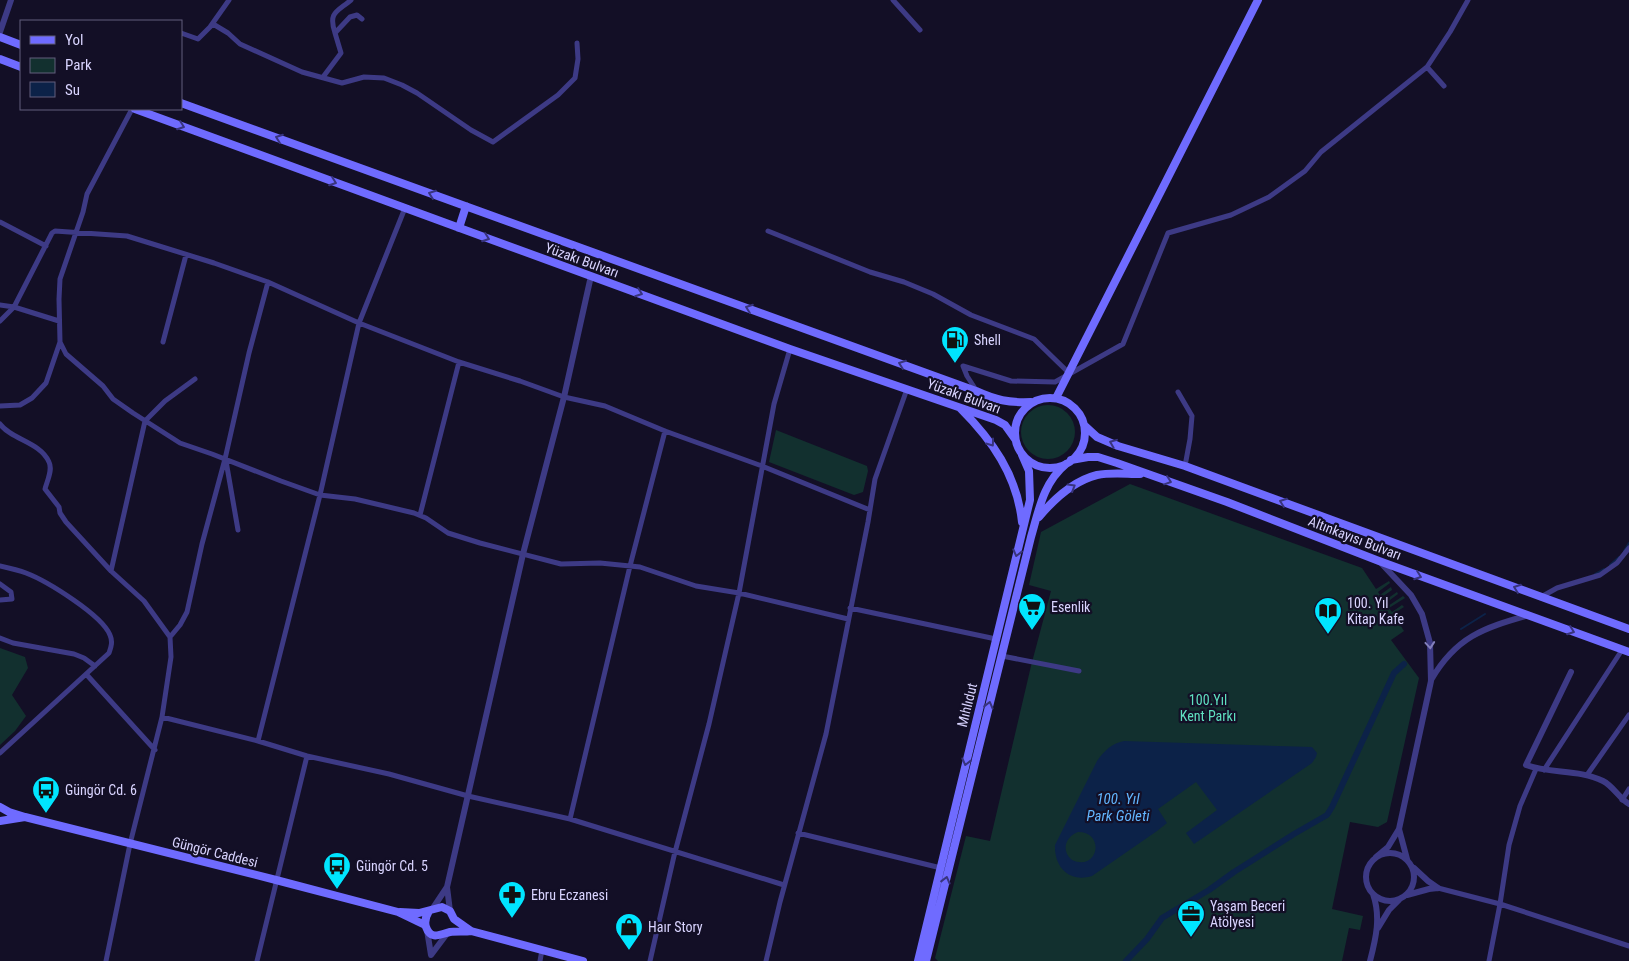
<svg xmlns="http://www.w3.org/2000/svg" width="1629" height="961" font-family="'Roboto Condensed',sans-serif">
<rect width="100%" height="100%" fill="#130f26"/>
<path fill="#12302f" d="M1021 432a27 27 0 1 1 54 0a27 27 0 1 1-54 0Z
M776 430 867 466 868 471 863 492 854 495 769 462Z
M1130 484 1362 568 1376 589 1389 581 1390 583 1378 592 1380 595 1391 587 1392 590 1382 597 1384 601 1397 592 1398 594 1386 603 1388 606 1403 596 1405 598 1389 608 1392 612 1402 605 1404 607 1393 614 1404 631 1391 640 1419 678 1387 822 1378 827 1350 822 1332 909 1363 916 1360 930 1349 928 1342 961H938L935 958 966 836 990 841 1031 666 1051 591 1029 585 1041 532Z
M0 648 25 657 28 668 12 695 26 716 15 731 0 745Z"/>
<path fill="#0c2248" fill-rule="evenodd" d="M1124 741 1312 747 1317 753 1316 757 1312 763 1194 844 1186 833 1217 810 1196 782 1158 809 1167 823 1157 831 1092 876C1069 883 1054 867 1055 845L1097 761C1105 750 1111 744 1124 741ZM1078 832C1106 832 1098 872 1072 860 1061 851 1065 837 1078 832Z"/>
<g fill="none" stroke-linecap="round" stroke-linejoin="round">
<path stroke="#0c2248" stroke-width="2" d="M1624 551 1629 543
M1610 565 1619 557
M1595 574 1604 569
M1461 629 1485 614"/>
<path stroke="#0c2248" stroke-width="6" d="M1126 961 1147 939 1162 918 1209 890 1234 872 1294 834 1327 815 1332 807 1394 673 1404 664"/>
<path stroke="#3d3a85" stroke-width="5" d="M893 0 920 30
M213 24 228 33 240 44 302 72 342 83 364 77 384 78 402 85 417 93 471 130 493 142 558 95 575 78 578 59 577 43
M181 33 198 39 210 27 229 0
M335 33C328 12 337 12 351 0
M1427 67 1444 86
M323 77 341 53 335 33 350 17 357 15 362 19
M132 109 87 194 83 212 60 279 59 299 60 342 66 354 103 386 113 399 133 413 180 443 212 454 281 481 320 495 355 499 414 513 426 518 448 533 480 543 561 564 600 563 640 567 696 586 739 593 848 619
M0 222 46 246
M768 231 870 272 904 282 933 294 971 315 1034 339 1070 374
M0 305 14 307 59 321
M0 321 14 307 52 233 55 231 127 236 214 263 268 282 359 323 459 362 520 381 564 397 605 406 665 431 762 466 870 510
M163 342 186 255
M963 366 1011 381 1055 382 1123 344 1168 233 1231 215 1269 197 1305 171 1321 152 1427 67 1450 32 1468 0
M963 366 967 376 976 390
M1178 392 1192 416 1190 439 1185 466
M0 406 20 405 32 398 46 383 60 342
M0 424C12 440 40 442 49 462 53 470 47 481 45 489L59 507 60 513 66 522 111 571 144 601 170 637 171 657 162 717 130 844 106 961
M226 461 238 530
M420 515 459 362
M0 566C9 568 18 570 26 573 47 581 102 615 110 635 113 642 111 647 109 653L0 753
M111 571 145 421 165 401 195 379
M0 584 11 592 12 599 0 600
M1541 597 1557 588 1600 575 1617 563 1629 548
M850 608 996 639
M170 637 180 625 187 612 202 544 225 459 249 353 268 282
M0 638 13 643 74 654 84 658 95 666
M1002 656 1079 671
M86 674 155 750
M162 717 258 741 307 756 389 774 468 796 570 819 784 885
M258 741 320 495 359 323 405 208
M1536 769 1520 806 1509 845 1500 904 1629 946
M1544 770 1622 650
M1587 775 1629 715
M1622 800 1629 789
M570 819 630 566 665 431
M798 833 941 868
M1438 888 1500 904 1489 961
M257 961 307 756
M540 961 542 950
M650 961 674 856 709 724 739 593 774 404 790 349
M766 961 780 902 826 734 868 522 875 479 907 389"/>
<path stroke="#3d3a85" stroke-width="6" d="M0 32 11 0
M1571 672 1526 765C1550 774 1579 769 1603 781 1613 786 1619 798 1629 804
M1431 680C1456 637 1483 628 1529 615
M1399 829 1407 859
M1366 877a24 24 0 1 1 48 0a24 24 0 1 1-48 0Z
M1376 857 1388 847 1399 829 1431 681 1430 643 1422 614 1411 595 1380 562
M1414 868 1428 881 1438 888
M447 887 523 554 564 397 591 276
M1407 895 1429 889 1438 888
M433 908 447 887 450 911
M1378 928 1389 910 1399 900
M427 930 431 955 446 935
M1370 961C1376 938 1381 917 1373 894"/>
<path stroke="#6f6bff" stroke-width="8" d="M0 37 21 45
M0 59 21 67
M181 103 976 391C996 400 1008 403 1031 402
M135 109 790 349 996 420 1005 425 1015 439
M459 228 466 206
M1015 433a35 35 0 1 1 70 0a35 35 0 1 1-70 0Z
M1056 398 1258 0
M960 408C992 440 1017 475 1022 522
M1085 426 1097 437 1118 446 1185 466 1629 629
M1071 460 1088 457H1098L1117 463 1227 502 1379 561 1629 652
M1039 517C1054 499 1073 481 1097 475 1111 472 1126 474 1140 474
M0 807 9 812 25 817 0 821
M25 817 276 880 398 912 425 925
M429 911C426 916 424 921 426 927 431 941 441 934 450 932 455 931 465 932 471 931
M400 912 419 913 442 907 450 911 454 919 471 931 583 961
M918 961 1030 500 1029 471 1022 455
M926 961 1031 537C1039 510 1043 483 1066 464"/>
</g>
<defs><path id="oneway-chevron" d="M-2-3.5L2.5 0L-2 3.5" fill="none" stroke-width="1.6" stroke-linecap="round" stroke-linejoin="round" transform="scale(1.25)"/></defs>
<g stroke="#38347d">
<use href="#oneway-chevron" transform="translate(181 126) rotate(20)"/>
<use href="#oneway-chevron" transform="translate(279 138) rotate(-160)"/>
<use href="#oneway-chevron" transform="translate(333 182) rotate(20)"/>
<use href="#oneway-chevron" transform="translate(432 194) rotate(-160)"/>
<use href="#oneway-chevron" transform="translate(486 238) rotate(20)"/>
<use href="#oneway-chevron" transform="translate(639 293) rotate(20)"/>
<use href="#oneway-chevron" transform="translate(749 308) rotate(-160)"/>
<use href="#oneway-chevron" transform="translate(902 364) rotate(-160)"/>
<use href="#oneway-chevron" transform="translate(991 443) rotate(54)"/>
<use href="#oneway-chevron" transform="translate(1113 443) rotate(-158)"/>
<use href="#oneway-chevron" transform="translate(1168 481) rotate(19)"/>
<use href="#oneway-chevron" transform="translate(1072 487) rotate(-31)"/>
<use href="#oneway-chevron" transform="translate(1283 502) rotate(-160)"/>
<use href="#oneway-chevron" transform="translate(1017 553) rotate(104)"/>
<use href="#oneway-chevron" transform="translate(1418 576) rotate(20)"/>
<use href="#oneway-chevron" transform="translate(1517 588) rotate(-160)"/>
<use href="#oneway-chevron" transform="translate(1571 631) rotate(20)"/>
<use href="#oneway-chevron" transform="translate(989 705) rotate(-76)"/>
<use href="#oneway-chevron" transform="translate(966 762) rotate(104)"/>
<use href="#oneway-chevron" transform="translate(946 880) rotate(-76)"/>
</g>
<use stroke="#837fbc" href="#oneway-chevron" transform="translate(1430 645) rotate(85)"/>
<defs>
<symbol id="fuel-pin" viewBox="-11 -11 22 30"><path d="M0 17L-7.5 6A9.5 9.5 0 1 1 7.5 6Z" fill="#00e5ff" stroke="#130f26"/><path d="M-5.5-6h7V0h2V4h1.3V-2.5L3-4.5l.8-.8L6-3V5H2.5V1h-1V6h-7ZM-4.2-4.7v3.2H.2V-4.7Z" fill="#111"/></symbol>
<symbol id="supermarket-pin" viewBox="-11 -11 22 30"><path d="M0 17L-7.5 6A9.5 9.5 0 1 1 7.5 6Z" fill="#00e5ff" stroke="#130f26"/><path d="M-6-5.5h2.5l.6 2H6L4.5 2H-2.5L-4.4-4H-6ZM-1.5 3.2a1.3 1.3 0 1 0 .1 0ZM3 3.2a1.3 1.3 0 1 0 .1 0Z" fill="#111"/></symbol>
<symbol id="library-pin" viewBox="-11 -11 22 30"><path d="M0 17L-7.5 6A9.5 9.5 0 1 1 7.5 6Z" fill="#00e5ff" stroke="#130f26"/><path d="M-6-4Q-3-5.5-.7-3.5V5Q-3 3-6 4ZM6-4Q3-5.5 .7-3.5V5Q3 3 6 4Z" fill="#111"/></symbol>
<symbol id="bus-pin" viewBox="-11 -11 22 30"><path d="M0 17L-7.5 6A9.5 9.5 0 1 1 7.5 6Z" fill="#00e5ff" stroke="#130f26"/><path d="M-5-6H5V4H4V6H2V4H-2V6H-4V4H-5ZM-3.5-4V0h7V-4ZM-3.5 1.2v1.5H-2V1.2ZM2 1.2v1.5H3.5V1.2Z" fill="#111"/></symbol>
<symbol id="pharmacy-pin" viewBox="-11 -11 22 30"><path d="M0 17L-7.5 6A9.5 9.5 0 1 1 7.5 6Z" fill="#00e5ff" stroke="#130f26"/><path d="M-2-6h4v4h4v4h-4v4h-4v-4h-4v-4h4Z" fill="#111"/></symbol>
<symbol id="office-pin" viewBox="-11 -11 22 30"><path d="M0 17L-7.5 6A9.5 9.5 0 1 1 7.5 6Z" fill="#00e5ff" stroke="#130f26"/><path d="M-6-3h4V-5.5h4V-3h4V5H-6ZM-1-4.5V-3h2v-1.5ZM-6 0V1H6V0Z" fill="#111"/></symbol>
<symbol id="shop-pin" viewBox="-11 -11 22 30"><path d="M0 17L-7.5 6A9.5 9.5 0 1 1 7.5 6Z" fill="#00e5ff" stroke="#130f26"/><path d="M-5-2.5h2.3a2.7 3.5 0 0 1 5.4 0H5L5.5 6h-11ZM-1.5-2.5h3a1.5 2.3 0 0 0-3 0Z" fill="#111"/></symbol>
</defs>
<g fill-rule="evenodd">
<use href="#fuel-pin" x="939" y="324" width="32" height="43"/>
<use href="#supermarket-pin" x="1016" y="591" width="32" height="43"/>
<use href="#library-pin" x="1312" y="595" width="32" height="43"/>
<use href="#bus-pin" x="30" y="774" width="32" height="43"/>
<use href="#bus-pin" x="321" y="850" width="32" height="43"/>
<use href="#pharmacy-pin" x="496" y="879" width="32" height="43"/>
<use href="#office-pin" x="1175" y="898" width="32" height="43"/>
<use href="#shop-pin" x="613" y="911" width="32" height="43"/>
</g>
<g text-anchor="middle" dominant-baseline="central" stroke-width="4.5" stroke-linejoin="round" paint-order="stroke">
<g font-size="14" fill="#d9d4ff" stroke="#130f26">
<text transform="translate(582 260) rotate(20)">Yüzakı Bulvarı</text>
<text transform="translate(964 396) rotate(20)">Yüzakı Bulvarı</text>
<text transform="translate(1355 538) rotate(21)">Altınkayısı Bulvarı</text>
<text transform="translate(967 705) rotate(-76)">Mıhlıdut</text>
<text transform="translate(215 852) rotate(14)">Güngör Caddesi</text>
</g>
<g font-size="14" fill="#d9d4ff" stroke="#130f26" text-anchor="start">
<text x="974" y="340">Shell</text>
<text x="1347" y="603">100. Yıl<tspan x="1347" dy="16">Kitap Kafe</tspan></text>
<text x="1051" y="607">Esenlik</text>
<text x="65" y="790">Güngör Cd. 6</text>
<text x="356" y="866">Güngör Cd. 5</text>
<text x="531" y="895">Ebru Eczanesi</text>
<text x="1210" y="906">Yaşam Beceri<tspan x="1210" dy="16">Atölyesi</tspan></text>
<text x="648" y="927">Haır Story</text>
</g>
<g font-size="14" fill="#5fe0c0" stroke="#130f26">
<text x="1208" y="700">100.Yıl<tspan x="1208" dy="16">Kent Parkı</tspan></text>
</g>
<g font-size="15" font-style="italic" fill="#62b6ff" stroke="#130f26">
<text x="1118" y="799">100. Yıl<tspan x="1118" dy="17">Park Göleti</tspan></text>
</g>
</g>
<rect x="20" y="20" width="162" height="90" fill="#130f26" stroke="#625e7d"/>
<rect x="30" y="36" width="25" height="8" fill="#6f6bff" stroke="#625e7d"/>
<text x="65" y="45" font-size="15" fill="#d9d4ff">Yol</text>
<rect x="30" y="58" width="25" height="15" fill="#12302f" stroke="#625e7d"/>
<text x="65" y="70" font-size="15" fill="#d9d4ff">Park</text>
<rect x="30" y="82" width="25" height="15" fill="#0c2248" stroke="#625e7d"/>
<text x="65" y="95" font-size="15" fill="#d9d4ff">Su</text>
</svg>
